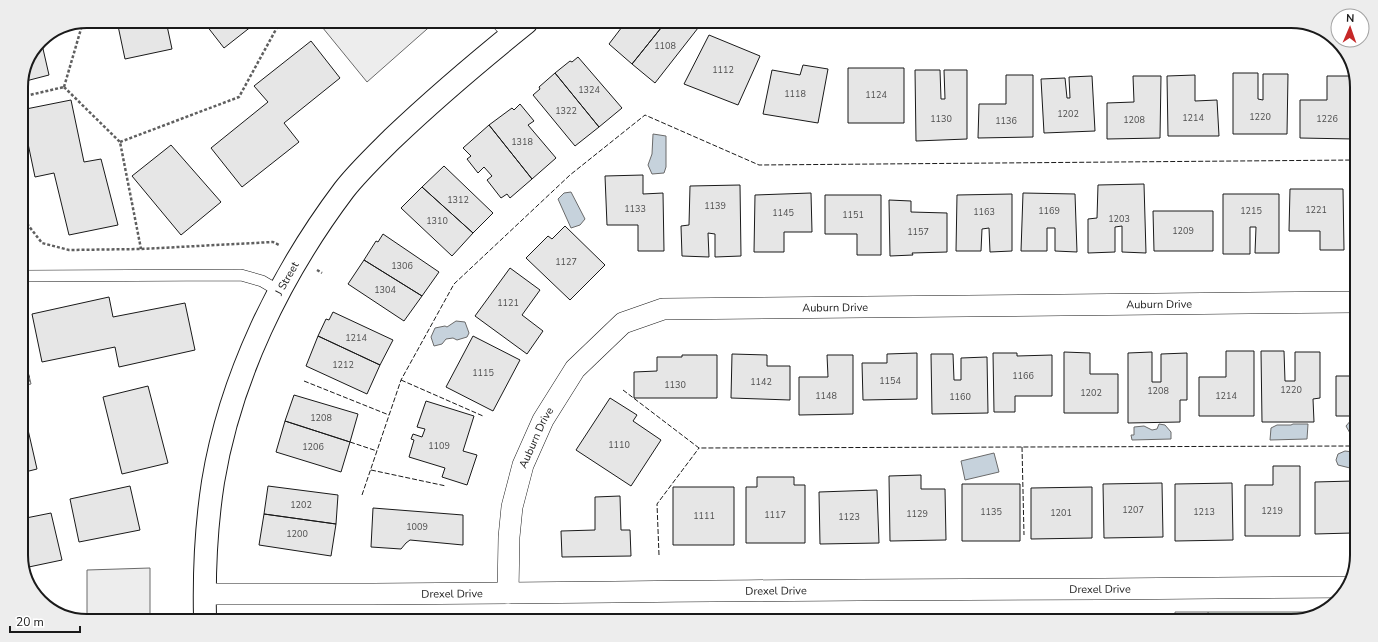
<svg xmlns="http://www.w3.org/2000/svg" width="1378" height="642" font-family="'Nunito Sans',sans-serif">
<defs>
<pattern id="grass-dots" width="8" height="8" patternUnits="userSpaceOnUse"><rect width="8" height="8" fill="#e0efe3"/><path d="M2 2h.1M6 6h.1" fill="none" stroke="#c0ccc2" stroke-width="1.8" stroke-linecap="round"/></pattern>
</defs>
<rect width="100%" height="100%" fill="#fff"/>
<path fill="url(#grass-dots)" stroke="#6a6a6a" d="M1208 612H1322L1292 621H1207Z"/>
<path fill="#ededed" stroke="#6a6a6a" d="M318 22H435L367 82Z
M21 342 31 384 21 386Z
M150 568V616H87V570Z
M1175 612H1208L1207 621H1175Z"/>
<path fill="#c6d2dc" stroke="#6a6a6a" d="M653 134 666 136V167L664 173 652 174 648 165 652 154Z
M571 192 585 219 580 225 571 228 558 199 564 193Z
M456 321 465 322 469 333 467 337 457 340 453 338 446 339 442 344 434 346 431 337 435 328 445 326 447 327Z
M1352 419H1354L1353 435H1351L1346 426Z
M1159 424 1165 425 1171 432V439L1132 440 1131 435H1134V427L1144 426 1152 430 1157 429Z
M1293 424H1308L1307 439 1270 440 1271 428 1277 425H1291Z
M1345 451 1353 452V471L1350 468 1338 465 1336 460 1338 454Z
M994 453 999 472 965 480 961 461Z"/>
<path fill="#e6e6e6" stroke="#1a1a1a" d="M117 21H166L172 49 125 59Z
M203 21 257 22 224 48Z
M625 23H665L632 64 609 44Z
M665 23 692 24 698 28 655 83 632 64Z
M709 35 760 56 738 105 684 84Z
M41 40 49 75 22 82 40 40Z
M311 41 340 78 284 123 299 142 242 187 211 148 268 102 254 86Z
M578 57 622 108 599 127 555 73 570 61 572 62Z
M803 65 828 69 818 123 763 114 772 70 800 75Z
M848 68H904V123H848Z
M915 70H940L941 99H945L944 70H967V139L916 141Z
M555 73 599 127 575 146 533 95 540 89 539 87Z
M1233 73H1258V99L1263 100V74H1288L1287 134H1233Z
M1006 75H1033V137L978 138 979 104H1006Z
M1195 75V101L1217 100 1219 136H1168L1167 76Z
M1092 76 1095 131 1044 133 1041 79 1065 78 1067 98H1070L1069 77Z
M1133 76H1161L1160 138 1107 139V103L1134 102Z
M1327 76H1353L1354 139 1300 138V100H1327Z
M71 100 84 162 101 159 118 225 69 235 54 173 35 177 21 110Z
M520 104 534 121 528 125 556 158 532 179 489 125 512 108 514 110Z
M489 125 532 179 510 198 507 194 501 198 487 180 492 176 484 167 478 173 467 159 471 156 463 148Z
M171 145 221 202 181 235 132 176Z
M444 166 493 213 473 233 422 187Z
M643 175V194L663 193 664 251H638V225H607L605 176Z
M1144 184 1146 253 1122 252V226L1115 227V252L1088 253V219L1097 218 1098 185Z
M740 185 741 256 715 257V234L708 233 709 257 682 256 681 226 689 225 690 186Z
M422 187 473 233 452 256 401 208Z
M1290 189H1343L1344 250H1320V231H1289Z
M811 193 812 232H784V252H754L755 195Z
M1023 193 1075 194 1077 252 1055 251V228H1047V251H1021Z
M1353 193H1356L1355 252H1353Z
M1012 194V251L990 252 989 228 982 229 981 251H956L957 195Z
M1223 194H1279V253H1255L1256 227H1250V254H1223Z
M825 195H881V255H857V234H825Z
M889 200 911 201V212L947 213V252L912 253 913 255 890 256Z
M1153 211H1213V251H1154Z
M565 226 605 265 570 300 526 258 548 236 552 239Z
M383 234 439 272 422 296 364 260 376 241 378 242Z
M364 260 422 296 404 321 348 284Z
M510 268 540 290 522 315 543 331 527 354 475 316Z
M109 297 113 317 185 303 195 350 119 367 115 347 42 362 32 314Z
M333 312 393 340 380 365 318 336 326 319 329 320Z
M318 336 380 365 367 394 306 366Z
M473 336 520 360 493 411 446 387Z
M1226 351H1254V416H1199V377H1226Z
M1261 351H1284L1285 381H1295V352H1320V398L1313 399 1314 422H1262Z
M1064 352 1090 353V374H1118V413H1064Z
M1152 352V382H1161V354L1187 353V400H1180V422L1128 423V353Z
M917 353V399L863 400 862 363H887V354Z
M993 353H1017V356L1052 355V396H1015V412H994Z
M732 354 767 355V366H790V400L731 398Z
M931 354H953L954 380H961V358L987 357 988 413 932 414Z
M682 355H717V398H634V372L657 371V357H682Z
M827 355H853V414L799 415V377H828Z
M1336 376H1354V416H1336Z
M148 386 168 463 122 474 103 397Z
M294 395 358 414 350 442 285 421Z
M610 398 637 415 633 421 661 440 631 486 576 450Z
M426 401 474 416 463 451 477 455 467 485 442 477 445 468 409 457 414 440 411 439 413 434 422 437 425 429 417 427Z
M26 421 37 469 21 473V422Z
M285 421 350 442 341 472 276 452Z
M1273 466H1300V536H1245V485H1273Z
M921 475V489H945L946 540 890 541 889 476Z
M757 477H794V485H805V543H746V487H757Z
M1353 481 1352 533 1315 534V482Z
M1162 483 1163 537 1104 538 1103 484Z
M1232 483 1233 540 1175 541V484Z
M962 484H1020V541H962Z
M130 486 140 530 79 542 70 499Z
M268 486 338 495 336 524 264 514Z
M673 487H734V545H673Z
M1092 487V538L1031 539V488Z
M877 490 879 543 820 544 819 492Z
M620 496 621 530H630L631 556 562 557 561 531 595 530V497Z
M373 508 463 515V545L410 540 406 543 401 549 371 547Z
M51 513 62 560 24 568 21 560V519Z
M264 514 336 524 331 556 259 545Z"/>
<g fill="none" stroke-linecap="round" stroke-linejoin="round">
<defs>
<path id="service" d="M497 23 510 36
M21 276 241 275 262 281 279 291
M21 369 24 379"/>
<g id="minor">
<path id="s1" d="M508 593 509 537 512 507 523 465 543 420 575 369 623 323 663 309 1355 302"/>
<path id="s2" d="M205 594C423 595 641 591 859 590 1022 589 1184 589 1347 587"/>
</g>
<g id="tertiary">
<path id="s3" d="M205 617C204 572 206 527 213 482 230 378 280 275 344 190 358 172 376 155 392 139 435 98 480 60 526 23"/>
</g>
</defs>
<use href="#service" stroke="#1a1a1a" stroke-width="12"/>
<use href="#minor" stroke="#1a1a1a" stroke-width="22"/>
<use href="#tertiary" stroke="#1a1a1a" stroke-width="24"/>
<path stroke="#5f5f5f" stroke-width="2.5" stroke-dasharray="3 2" stroke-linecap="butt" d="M64 87 120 142 141 249
M64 87 83 22
M21 97 64 87
M120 142 239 97 280 22
M21 194 28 225 42 243 69 250 141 249 273 242 279 245
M317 270 322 273
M802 619 988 618 1012 620
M1088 620 1129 616H1188"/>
<use href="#service" stroke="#fff" stroke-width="11"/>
<use href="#minor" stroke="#fff" stroke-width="21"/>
<use href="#tertiary" stroke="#fff" stroke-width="22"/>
<path stroke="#1a1a1a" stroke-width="1" stroke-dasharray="5 2" stroke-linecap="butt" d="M401 380 483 416
M304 381 389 415
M623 390 699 448 1353 446
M350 442 377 451
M1022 447 1024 535
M371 470 446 486
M362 495 401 380 454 284 570 175 645 115 759 165 1356 160
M659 555 657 504 699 448"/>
</g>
<g text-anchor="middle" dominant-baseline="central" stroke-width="3" stroke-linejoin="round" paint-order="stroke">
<g font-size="9" fill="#4d4d4d">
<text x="665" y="46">1108</text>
<text x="723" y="70">1112</text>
<text x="589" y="90">1324</text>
<text x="795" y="94">1118</text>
<text x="876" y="95">1124</text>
<text x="566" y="111">1322</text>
<text x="1068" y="114">1202</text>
<text x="1260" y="117">1220</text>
<text x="1193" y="118">1214</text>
<text x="941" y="119">1130</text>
<text x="1327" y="119">1226</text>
<text x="1134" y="120">1208</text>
<text x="1006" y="121">1136</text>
<text x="522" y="142">1318</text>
<text x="458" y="200">1312</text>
<text x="715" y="206">1139</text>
<text x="635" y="209">1133</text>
<text x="1316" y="210">1221</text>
<text x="1049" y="211">1169</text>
<text x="1251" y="211">1215</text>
<text x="984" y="212">1163</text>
<text x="783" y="213">1145</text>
<text x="853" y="215">1151</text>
<text x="1119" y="219">1203</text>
<text x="437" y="221">1310</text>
<text x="1183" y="231">1209</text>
<text x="918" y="232">1157</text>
<text x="566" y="262">1127</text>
<text x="402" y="266">1306</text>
<text x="385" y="290">1304</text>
<text x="508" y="303">1121</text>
<text x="356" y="338">1214</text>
<text x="343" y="365">1212</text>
<text x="483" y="373">1115</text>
<text x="1023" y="376">1166</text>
<text x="890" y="381">1154</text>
<text x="761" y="382">1142</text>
<text x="675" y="385">1130</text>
<text x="1291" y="390">1220</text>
<text x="1158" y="391">1208</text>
<text x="1091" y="393">1202</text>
<text x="826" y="396">1148</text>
<text x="1226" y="396">1214</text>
<text x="960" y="397">1160</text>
<text x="321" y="418">1208</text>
<text x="619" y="445">1110</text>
<text x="439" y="446">1109</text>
<text x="313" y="447">1206</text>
<text x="301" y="505">1202</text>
<text x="1133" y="510">1207</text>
<text x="1272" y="511">1219</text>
<text x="991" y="512">1135</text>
<text x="1204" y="512">1213</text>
<text x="1061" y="513">1201</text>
<text x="917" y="514">1129</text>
<text x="775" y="515">1117</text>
<text x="704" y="516">1111</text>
<text x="849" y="517">1123</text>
<text x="417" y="527">1009</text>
<text x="297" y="534">1200</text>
</g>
<g font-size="11" fill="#1a1a1a" stroke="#fff">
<text stroke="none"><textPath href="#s3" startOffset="353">J Street</textPath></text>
<text stroke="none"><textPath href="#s1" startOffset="844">Auburn Drive</textPath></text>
<text stroke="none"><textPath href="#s1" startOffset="520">Auburn Drive</textPath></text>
<text stroke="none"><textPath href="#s1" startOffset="160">Auburn Drive</textPath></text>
<text stroke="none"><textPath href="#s2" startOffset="895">Drexel Drive</textPath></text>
<text stroke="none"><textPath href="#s2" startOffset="571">Drexel Drive</textPath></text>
<text stroke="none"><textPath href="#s2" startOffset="247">Drexel Drive</textPath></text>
</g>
</g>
<path d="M0 0H1378V642H0ZM87 28H1291A59 59 0 0 1 1350 87V555A59 59 0 0 1 1291 614H87A59 59 0 0 1 28 555V87A59 59 0 0 1 87 28Z" fill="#ededed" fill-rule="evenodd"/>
<path fill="none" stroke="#1a1a1a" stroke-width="2" d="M87 28H1291A59 59 0 0 1 1350 87V555A59 59 0 0 1 1291 614H87A59 59 0 0 1 28 555V87A59 59 0 0 1 87 28Z"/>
<g transform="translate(1350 28) rotate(2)"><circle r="19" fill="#ffffff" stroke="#a3a3a3"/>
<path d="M0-3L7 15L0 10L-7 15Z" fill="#c62828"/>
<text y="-6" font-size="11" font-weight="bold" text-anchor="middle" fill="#1a1a1a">N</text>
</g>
<path d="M10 626v6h70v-6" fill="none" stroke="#1a1a1a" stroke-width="2"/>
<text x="16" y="626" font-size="12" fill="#1a1a1a" stroke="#ffffff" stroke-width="3" paint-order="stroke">20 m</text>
</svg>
